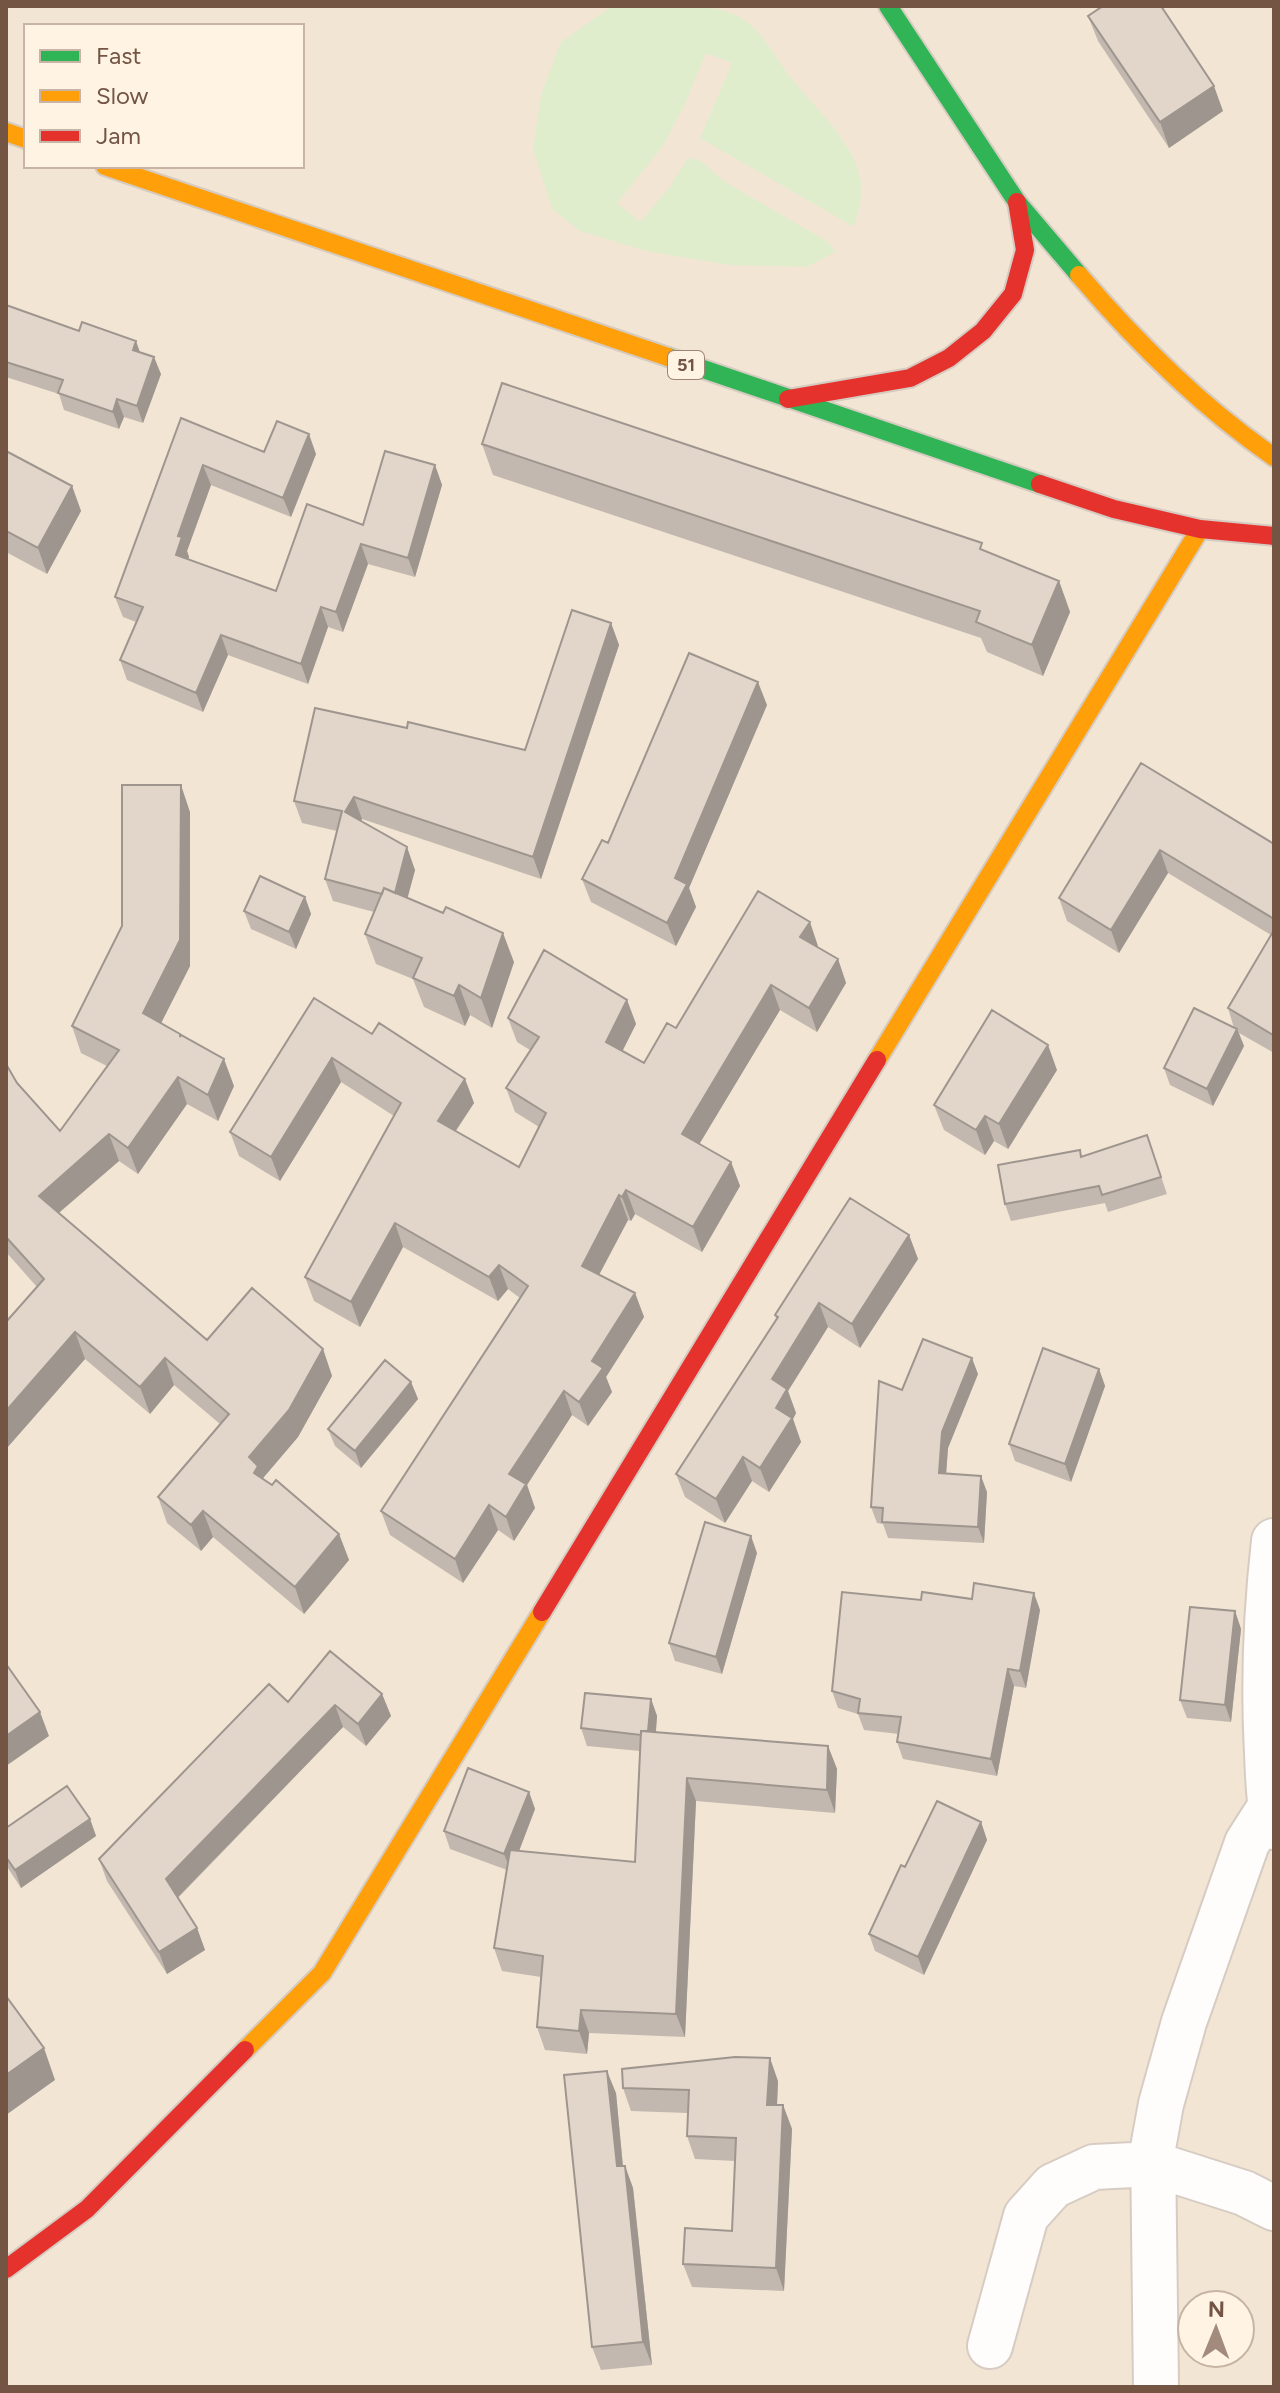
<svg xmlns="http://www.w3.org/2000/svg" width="1280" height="2393" font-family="Figtree,sans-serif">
<rect width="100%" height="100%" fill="#f6efe4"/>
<path fill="#f2e5d3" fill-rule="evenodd" d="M6 6H1274V2387H6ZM26 26H302V166H26ZM1192 2305H1240V2353H1192Z"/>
<path fill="#e0edcd" d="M612 6C651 6 698 0 734 14 761 26 777 61 795 83 816 108 850 140 859 173 865 191 859 209 854 227L700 138 732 63 706 53 685 104 662 147 617 203 640 222 669 188 688 158 701 161 725 182 827 241 835 252 807 267 730 265 646 251 580 231 552 209 533 149 541 95 561 42Z"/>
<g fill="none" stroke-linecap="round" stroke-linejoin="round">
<defs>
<path id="street" d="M1274 1541C1266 1612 1263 1681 1267 1753 1268 1778 1269 1803 1274 1827
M990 2346 1026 2216 1053 2186 1094 2167 1153 2164 1244 2193 1274 2208
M1156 2387 1153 2148 1161 2104 1184 2022 1247 1843 1270 1807"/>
<path id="fast" d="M888 6 1017 202 1079 275
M668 357 1040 484"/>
<path id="slow" d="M6 132 26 139
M105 166 668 357
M1079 275C1137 343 1200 406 1274 457
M877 1060 1200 529
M245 2050 322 1973 542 1612"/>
<path id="jam" d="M788 399 910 378 949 358 983 331 1013 294 1025 250 1017 202
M1040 484 1114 509 1200 529 1274 536
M542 1612 877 1060
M6 2269 87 2209 245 2050"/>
</defs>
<use href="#street" stroke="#d7ccc3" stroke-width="48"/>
<use href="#fast" stroke="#d6cbc1" stroke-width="22"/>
<use href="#slow" stroke="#d6cbc1" stroke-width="22"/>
<use href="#jam" stroke="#d6cbc1" stroke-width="22"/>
<use href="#street" stroke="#fefdfb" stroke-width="44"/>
<use href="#fast" stroke="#30b455" stroke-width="18"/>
<use href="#slow" stroke="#ff9f0a" stroke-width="18"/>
<use href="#jam" stroke="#e5322d" stroke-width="18"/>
</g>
<path fill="#c2b8af" d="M1088 16 1223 111 1169 148 1098 41Z
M6 305 140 352 161 374 143 423 124 417 119 429 64 410 59 394 6 377Z
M181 418 264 452 316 454 291 517 211 485 187 551 189 557 188 559 276 591 363 525 435 465 442 485 415 577 368 564 343 632 328 627 308 684 228 655 203 712 127 680 120 660 136 622 123 617 115 597Z
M482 444 985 551 1059 581 1070 612 1043 676 987 652 981 638 493 475Z
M6 451 72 486 81 511 47 574 6 552Z
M611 623 619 645 541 879 362 819 361 821 415 870 407 898 514 962 492 1028 470 1015 465 1026 424 1007 413 979 376 964 365 934 374 912 333 901 325 879 337 831 302 823 294 801 407 728 525 750Z
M767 705 689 888 696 907 676 946 591 902 582 879 608 843Z
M1141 763 1274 844V1053L1239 1033 1244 1046 1213 1106 1170 1085 1164 1068 1234 1028 1228 1008 1271 935 1168 873 1119 953 1067 921 1059 898Z
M190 812V966L161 1023 234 1086 218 1121 187 1104 138 1174 119 1161 59 1213 207 1340 323 1349 332 1376 298 1437 263 1478 339 1534 349 1560 304 1614 213 1537 201 1551 167 1523 158 1497 220 1424 174 1385 150 1414 85 1359 6 1449V1322L37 1287 6 1252V1064L17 1083 60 1131 107 1066 81 1053 72 1026Z
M305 897 311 914 296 949 251 929 244 911Z
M818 946 817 947 838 959 846 983 817 1032 780 1010 699 1144 731 1162 740 1186 702 1252 635 1214 631 1221 628 1220 599 1275 635 1293 644 1317 606 1377 612 1392 588 1426 572 1415 527 1485 535 1508 514 1541 498 1530 463 1583 390 1535 381 1511 520 1298 508 1289 498 1301 403 1247 360 1327 314 1301 305 1277 394 1116 341 1082 280 1181 239 1156 230 1132 314 998 372 1034 465 1079 474 1103 456 1131 519 1167 539 1127 515 1112 506 1088 530 1050 517 1042 508 1018 627 1000 636 1024 622 1051 644 1063 676 1028Z
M1057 1070 1008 1149 994 1141 985 1155 944 1130 934 1105Z
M1147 1135 1167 1194 1108 1212 1105 1203 1011 1221 1005 1204 1083 1156Z
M909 1235 918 1259 860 1348 828 1327 788 1391 796 1413 793 1419 801 1442 769 1492 752 1481 725 1523 685 1497 676 1474 776 1319 775 1315Z
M1099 1369 1105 1386 1071 1482 1015 1461 1009 1444Z
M978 1374 948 1448 946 1474 987 1492 984 1543 888 1538 883 1524 877 1523 871 1507 902 1390Z
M411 1382 418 1399 361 1468 335 1446 328 1429Z
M757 1553 722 1674 675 1661 669 1643Z
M921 1600 1040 1610 1026 1688 1014 1686 997 1776 903 1759 897 1742 899 1734 864 1730 858 1714 838 1708 832 1691Z
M1235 1611 1241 1629 1231 1722 1187 1718 1180 1700Z
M382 1694 391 1716 366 1746 343 1727 178 1898 197 1928 205 1950 167 1974 107 1881 99 1859 288 1702Z
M651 1699 657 1716 656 1732 828 1746 837 1769 835 1813 696 1801 685 2037 589 2033 587 2054 545 2050 537 2027 541 1977 502 1971 494 1948 507 1870 450 1849 444 1831 529 1792 535 1809 519 1851 635 1862 640 1751 587 1746 581 1728Z
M90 1819 96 1836 21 1888 6 1865V1828Z
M981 1822 987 1840 924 1975 875 1951 869 1934 905 1867Z
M778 2081 777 2105H783L792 2129 784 2291 692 2287 683 2264 732 2231 735 2161 695 2159 687 2136 688 2113 631 2111 623 2088Z
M616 2093 623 2166H625L633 2188 652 2365 601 2370 592 2347Z"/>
<path fill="#9e968e" d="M1214 86 1223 111 1169 148 1160 122Z
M136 341 142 358 133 350Z
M154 357 161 374 143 423 137 406Z
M117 399 124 417 119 429 113 412Z
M309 434 316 454 291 517 283 498Z
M203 465 211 485 187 551 189 557 183 575 176 555 178 536Z
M435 465 442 485 415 577 408 558Z
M72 486 81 511 47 574 38 548Z
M361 544 368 564 343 632 336 612Z
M1059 581 1070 612 1043 676 1032 645Z
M321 607 328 627 308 684 301 664Z
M611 623 619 645 541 879 533 857Z
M221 635 228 655 203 712 196 693Z
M758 682 767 705 689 888 696 907 676 946 667 923 675 878Z
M181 785 190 812V966L153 1039 143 1013Z
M354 797 362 819 353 834 345 812Z
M407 847 415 870 402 919 393 897Z
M1160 850 1168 873 1119 953 1111 930Z
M305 897 311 914 296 949 289 932Z
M810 922 818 946 809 961 800 937Z
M503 933 514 962 492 1028 481 998Z
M838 959 846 983 817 1032 809 1008Z
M459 985 470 1015 465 1026 454 996Z
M771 985 780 1010 691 1158 682 1134Z
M627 1000 636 1024 615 1066 606 1042Z
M1237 1029 1244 1046 1213 1106 1207 1089Z
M1048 1045 1057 1070 1008 1149 999 1124Z
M332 1058 341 1082 280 1181 271 1157Z
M224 1059 234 1086 218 1121 208 1095Z
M178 1077 187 1104 138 1174 128 1148Z
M465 1079 474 1103 446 1145 438 1121Z
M985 1116 994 1141 985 1155 976 1130Z
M109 1134 119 1161 48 1222 39 1196Z
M731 1162 740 1186 702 1252 693 1227Z
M626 1190 635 1214 631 1221 622 1197Z
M619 1195 628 1220 591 1290 582 1266Z
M395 1223 403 1247 360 1327 351 1302Z
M909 1235 918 1259 860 1348 852 1324Z
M499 1265 508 1289 498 1301 489 1277Z
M635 1293 644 1317 606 1377 612 1392 588 1426 579 1402 592 1361Z
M819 1303 828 1327 788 1391 796 1413 793 1419 801 1442 769 1492 760 1468 772 1379Z
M75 1332 85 1359 6 1449V1411Z
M323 1349 332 1376 298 1437 258 1484 249 1457Z
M165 1358 174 1385 150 1414 140 1387Z
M972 1358 978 1374 948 1448 945 1489 939 1473 942 1432Z
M1099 1369 1105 1386 1071 1482 1065 1464Z
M411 1382 418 1399 361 1468 355 1451Z
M564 1391 572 1415 527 1485 535 1508 514 1541 506 1517 509 1474Z
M743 1457 752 1481 725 1523 716 1499Z
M981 1476 987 1492 984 1543 978 1527Z
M489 1505 498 1530 463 1583 455 1559Z
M203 1511 213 1537 201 1551 191 1525Z
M339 1534 349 1560 304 1614 295 1587Z
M751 1536 757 1553 722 1674 716 1657Z
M1034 1593 1040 1610 1026 1688 1020 1671Z
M1235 1611 1241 1629 1231 1722 1225 1705Z
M1008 1669 1014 1686 997 1776 991 1759Z
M382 1694 391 1716 366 1746 358 1724Z
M651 1699 657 1716 654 1753 647 1735Z
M335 1705 343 1727 174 1901 166 1879Z
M40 1712 49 1736 6 1766V1736Z
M828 1746 837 1769 835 1813 827 1790Z
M687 1778 696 1801 685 2037 676 2014Z
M529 1792 535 1809 511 1872 504 1854Z
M90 1819 96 1836 21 1888 15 1870Z
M981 1822 987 1840 924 1975 918 1957Z
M197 1928 205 1950 167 1974 159 1952Z
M581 2010 589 2033 587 2054 579 2031Z
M44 2048 55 2080 6 2115V2075Z
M770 2058 778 2081 776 2128 767 2105Z
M607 2071 616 2093 625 2189 617 2166Z
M783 2105 792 2129 784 2291 776 2268Z
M625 2166 633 2188 652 2365 643 2342Z"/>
<path fill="#e2d6cb" stroke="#9e968e" stroke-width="2" d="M1103 6H1161L1214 86 1160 122 1088 16Z
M6 305 79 331 82 322 136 341 133 350 154 357 137 406 117 399 113 412 58 393 63 380 6 362Z
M502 383 982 543 980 549 1059 581 1032 645 976 622 980 611 482 444Z
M181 418 264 452 277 421 309 434 283 498 203 465 178 536 182 537 176 555 276 591 307 504 363 525 385 451 435 465 408 558 361 544 336 612 321 607 301 664 221 635 196 693 120 660 143 607 115 597Z
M6 451 72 486 38 548 6 531Z
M572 610 611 623 533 857 354 797 345 812 407 847 395 893 384 888 382 894 325 879 342 811 294 801 315 708 407 728 408 722 525 750Z
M689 653 758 682 675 878 687 884 667 923 582 879 602 840 608 843Z
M1141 763 1274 844V919L1160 850 1111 930 1059 898Z
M122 785H181L180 940 143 1013 180 1034V1037L181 1035 224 1059 208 1095 178 1077 128 1148 109 1134 39 1196 207 1340 252 1288 323 1349 289 1410 249 1457 258 1466 254 1473 272 1485 276 1480 339 1534 295 1587 203 1511 191 1525 158 1497 229 1414 165 1358 140 1387 75 1332 6 1411V1322L44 1279 6 1237V1064L17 1083 60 1131 119 1050 72 1026 122 926Z
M260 876 305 897 289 932 244 911Z
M384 888 443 913 446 907 503 933 481 998 459 985 454 996 413 978 422 958 365 934Z
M758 891 810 922 800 937 838 959 809 1008 771 985 682 1134 731 1162 693 1227 626 1190 622 1197 619 1195 582 1266 635 1293 592 1361 603 1368 579 1402 564 1391 509 1474 526 1484 506 1517 489 1505 455 1559 381 1511 528 1286 499 1265 489 1277 395 1223 351 1302 305 1277 401 1103 332 1058 271 1157 230 1132 314 998 372 1034 379 1023 465 1079 438 1121 519 1167 546 1113 506 1088 539 1037 508 1018 544 950 627 1000 606 1042 644 1063 667 1023 676 1028Z
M1274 930V1034L1273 1035 1228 1008Z
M1194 1008 1237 1029 1207 1089 1164 1068Z
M992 1010 1048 1045 999 1124 985 1116 976 1130 934 1105Z
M1147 1135 1161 1177 1102 1195 1099 1186 1005 1204 998 1165 1080 1150 1081 1157Z
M850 1198 909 1235 852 1324 819 1303 772 1379 787 1389 776 1408 792 1418 760 1468 743 1457 716 1499 676 1474 778 1317 775 1315Z
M923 1339 972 1358 942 1432 939 1473 981 1476 978 1527 882 1522 883 1508 871 1507 879 1381 902 1390Z
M1043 1348 1099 1369 1065 1464 1009 1444Z
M385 1360 411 1382 355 1451 328 1429Z
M705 1522 751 1536 716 1657 669 1643Z
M974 1583 1034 1593 1020 1671 1008 1669 991 1759 897 1742 901 1717 858 1713 860 1699 832 1691 842 1592 921 1600 922 1592 972 1599Z
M1190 1607 1235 1611 1225 1705 1180 1700Z
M330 1651 382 1694 358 1724 335 1705 166 1879 197 1928 159 1952 99 1859 269 1684 288 1702Z
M6 1664 40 1712 6 1736Z
M585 1693 651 1699 648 1731H641V1735L581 1728Z
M641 1731 828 1746 827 1790 687 1778 676 2014 581 2010 579 2031 537 2027 543 1956 494 1948 510 1850 635 1862Z
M468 1768 529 1792 504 1854 444 1831Z
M67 1786 90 1819 15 1870 6 1857V1828Z
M937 1801 981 1822 918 1957 869 1934 901 1865 905 1867Z
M6 1996 44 2048 6 2075Z
M735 2057 770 2058 767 2105H783L776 2268 683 2264 685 2228 732 2231 736 2138 687 2136 689 2090 623 2088 622 2069Z
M607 2071 617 2166H625L643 2342 592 2347 564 2075Z"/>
<g text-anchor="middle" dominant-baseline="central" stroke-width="7" stroke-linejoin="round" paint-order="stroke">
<rect fill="#fff4e4" stroke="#9e8574" stroke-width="2" x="668" y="351" width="36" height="28" rx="6"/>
<g font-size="18" font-weight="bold" fill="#745544">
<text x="686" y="365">51</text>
</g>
</g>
<rect width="1280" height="2393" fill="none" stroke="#745544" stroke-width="16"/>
<rect x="24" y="24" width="280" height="144" fill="#fff4e4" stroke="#c7b4a4" stroke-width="2"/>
<rect x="40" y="50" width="40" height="12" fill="#30b455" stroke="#c7b4a4" stroke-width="2"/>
<text x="96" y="64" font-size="24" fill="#745544">Fast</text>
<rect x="40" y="90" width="40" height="12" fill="#ff9f0a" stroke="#c7b4a4" stroke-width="2"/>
<text x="96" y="104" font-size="24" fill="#745544">Slow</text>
<rect x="40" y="130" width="40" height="12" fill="#e5322d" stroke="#c7b4a4" stroke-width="2"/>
<text x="96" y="144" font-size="24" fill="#745544">Jam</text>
<g transform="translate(1216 2329) rotate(1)"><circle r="38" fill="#fff4e4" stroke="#c7b4a4" stroke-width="2"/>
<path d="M0-6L14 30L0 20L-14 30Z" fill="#a28b7c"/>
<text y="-12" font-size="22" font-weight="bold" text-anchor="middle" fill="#745544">N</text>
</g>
</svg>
